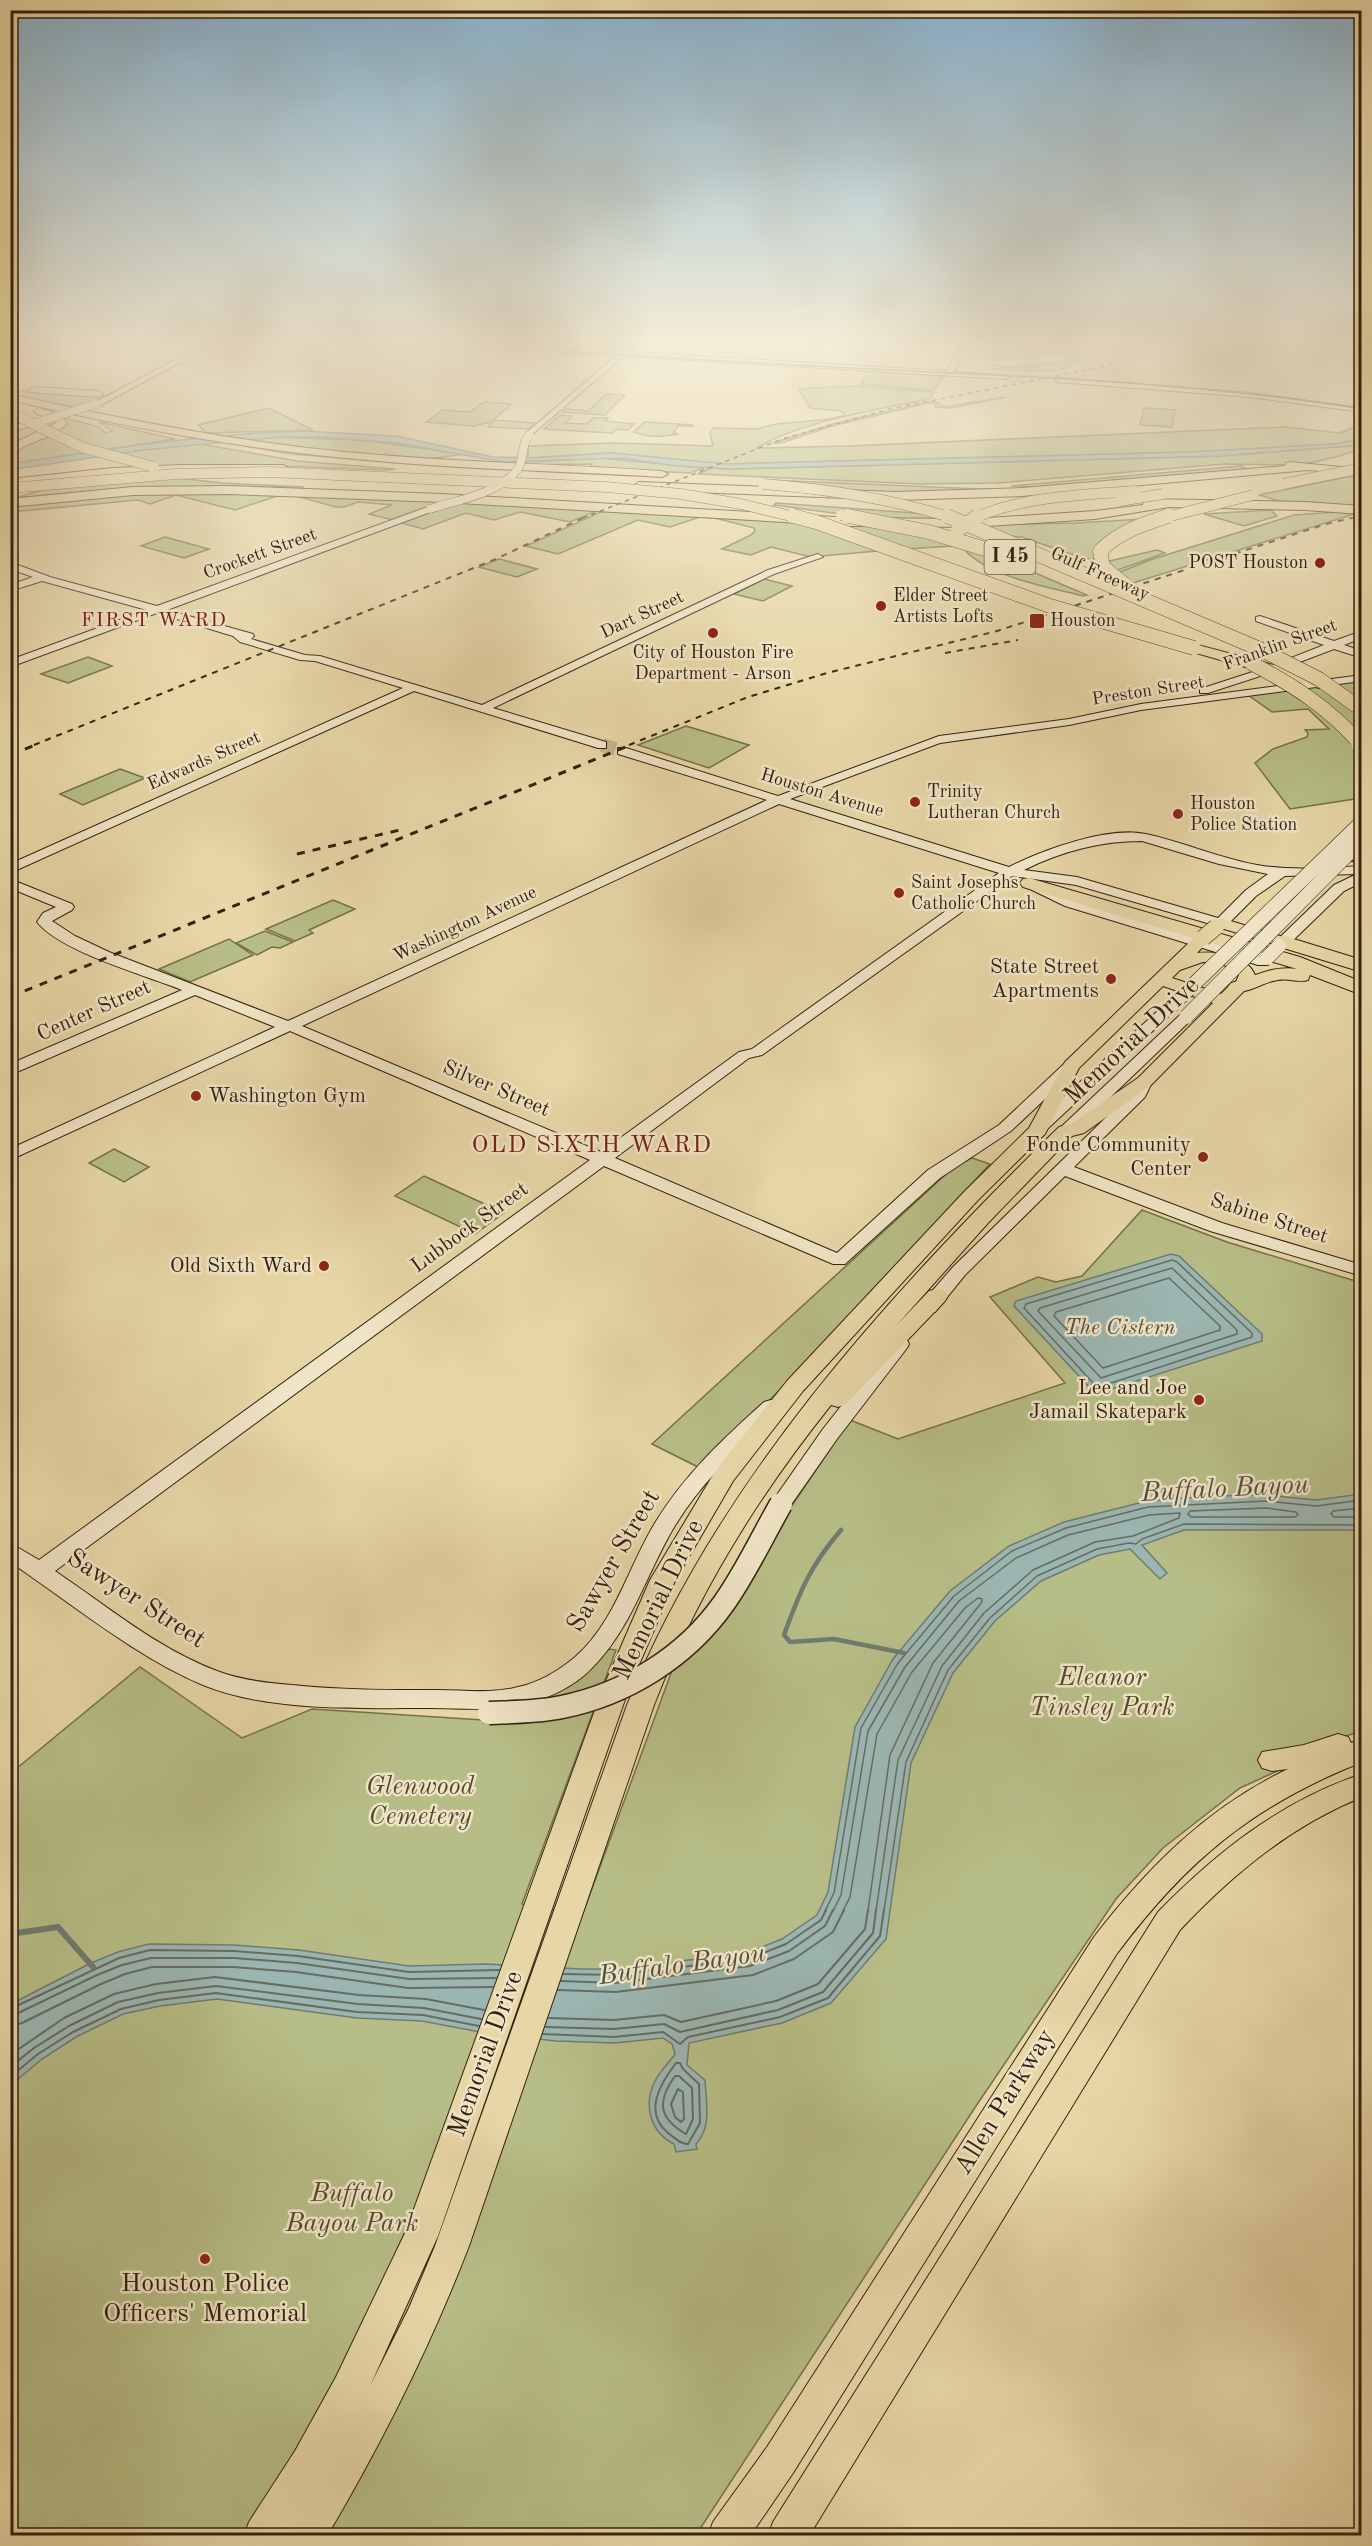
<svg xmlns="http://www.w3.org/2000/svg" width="1372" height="2546" font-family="'Old Standard TT',serif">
<rect width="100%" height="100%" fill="#e7d6a6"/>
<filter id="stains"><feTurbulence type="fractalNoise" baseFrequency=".00333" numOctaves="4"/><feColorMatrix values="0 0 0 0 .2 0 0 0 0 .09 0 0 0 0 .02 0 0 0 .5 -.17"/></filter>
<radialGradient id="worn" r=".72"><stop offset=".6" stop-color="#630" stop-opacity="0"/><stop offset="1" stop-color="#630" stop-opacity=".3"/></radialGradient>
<path fill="#b7bd86" stroke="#75704a" stroke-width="1.5" d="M1000 347 1084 352C1073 373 1047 372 1027 371L1033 365 1027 366 1029 368 1025 371 991 369 993 364 1010 369V367L1064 362 1071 358 1053 354 1015 358 1014 355 997 360 995 358 993 359 969 358H992Z
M867 372 872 371 943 377 936 389 932 390 861 384Z
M855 386 934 392 930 399C879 409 801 421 757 448L848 446 1286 427 1340 433 1362 424 1361 439 1335 444 1191 452 727 464 610 453 528 458V446L614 443 713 446 710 434 713 428 756 429 777 424 830 419 846 415 841 411 810 408 799 389Z
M11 390 103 396 106 397 76 409 11 394Z
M606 394 625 395 605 415 563 412 566 409 588 411Z
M1006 397 951 408 935 407 936 404 932 402 832 426 781 443H773L833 424 934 401 945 407Z
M484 402 512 404 493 420 535 423 529 429 488 427 492 422 473 426 426 422 443 410 469 412Z
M269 408 313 430 207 433 198 425Z
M1144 408 1175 410 1172 427 1140 425Z
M560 415 572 416 565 423 586 424 593 418H608L605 421 634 424 628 430 617 429 612 433 544 429Z
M65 418 99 427 106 433 112 431 99 422 175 439 11 464V431Z
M645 422 692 425 694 426H678L673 433 679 434C661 437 651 438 634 432Z
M279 437 361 440 464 454 401 463 291 454 216 441Z
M194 443 297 461 395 469 387 470 251 465 155 466 112 454Z
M1362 445 1361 449 1336 457 1300 465 1224 464 998 483 920 484 698 474 711 468 731 469 1221 456Z
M600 458 704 468 690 473 590 468 592 464 526 465 527 462Z
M1241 466 1250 471 1036 487 1011 486Z
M160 476 222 483 304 487 130 488 15 498 43 490Z
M1347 477H1361V507L1283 502 1259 495Z
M770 480 1003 490 879 493Z
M142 493 283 494 235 510 176 495 150 504 138 500 11 512 10 506Z
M296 496 442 502 393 520 369 514 392 505 358 502 344 507H336Z
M457 502 599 510 570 522 520 512 494 520 466 513 423 529 401 523Z
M776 503 929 514 948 521H893L774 505Z
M605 510 810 522 888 550 811 557 771 547 751 555 722 549 751 535 755 531 754 528 715 518 700 517 670 527 638 520 558 554 526 546Z
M1271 510 1277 516 1244 526 1204 514Z
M1337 512 1354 514 1130 584 1115 574 1150 560 1294 515Z
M1161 518 1126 529 1095 560 1082 558 1022 537 1009 536 984 525 1076 523Z
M830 523 878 525 951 542 953 546 905 549Z
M165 537 209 549 184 558 141 546Z
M961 545 1007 561 1087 595 1083 596C1048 587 982 576 961 545Z
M1157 550 1165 553 1112 572 1105 562Z
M499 559 537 569 517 577 479 567Z
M764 579 792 586 763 601 734 594Z
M88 657 112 666 68 683 41 674Z
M1361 679V798L1290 809 1255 763 1273 749 1307 737 1308 733 1305 730 1329 729 1308 709 1272 712 1248 695Z
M686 726 749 745 709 768 638 745Z
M120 769 145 778 83 805 60 794Z
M333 900 355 909 309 930 313 933 295 941 266 929Z
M265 931 293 942 280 948 272 947 257 955 236 943Z
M229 939 253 955 190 982 159 969Z
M114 1149 149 1167 124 1182 89 1163Z
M972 1158 990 1164 758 1413 700 1468 652 1444 955 1166Z
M424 1176 504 1213 475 1234 395 1196Z
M1142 1210 1227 1242 1352 1280H1361V1731L1314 1747 1297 1762 1240 1788 1163 1848 1116 1899 976 2106 696 2535 11 2536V1773L140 1667 242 1738 312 1709 499 1721 572 1684 588 1671 609 1649 616 1650 522 1904 582 1916 674 1665 791 1507 850 1420 898 1439 1065 1383 990 1297 1038 1277 1056 1282 1082 1276Z"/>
<path fill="#9bb6b2" stroke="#717b71" stroke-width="1.5" d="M303 431 396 436 493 457 533 458 610 453 727 464 1191 452 1335 444 1362 439 1361 445 1221 456 731 469 677 466 622 458 504 462 396 443 321 437H279L142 450 11 470V464C108 449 204 434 303 431Z
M1171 1254 1179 1256 1262 1334V1341L1102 1392 1092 1390 1014 1306 1016 1301Z
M1361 1494V1530H1184L1142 1545 1167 1573 1160 1579 1130 1549 1099 1555 1041 1581 995 1621 953 1673 911 1763 886 1939 831 2003 782 2023 689 2043 687 2065 705 2080C706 2103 712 2127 696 2144L697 2149 676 2152 674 2144C650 2132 643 2105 655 2081 660 2071 669 2063 675 2054L672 2044 663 2038 615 2043 556 2041 485 2033 422 2021 357 2018 217 1999 160 2006 123 2014 76 2037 42 2059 11 2085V2004L91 1963 118 1952 149 1944 234 1945 299 1950 409 1966 485 1964 582 1969H615L747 1953 782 1939 817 1915 828 1892 855 1727 893 1659 950 1591 1009 1546 1064 1522 1147 1501 1213 1496 1266 1495 1316 1500Z"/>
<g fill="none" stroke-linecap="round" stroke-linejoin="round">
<path stroke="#676c60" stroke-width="1.5" d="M1172 1260 1177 1262 1252 1333V1337L1102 1386 1094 1384 1024 1308 1026 1304Z
M1172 1268 1237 1330V1334L1101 1378 1038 1311 1040 1308Z
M1169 1278 1220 1326V1330L1103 1368 1054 1316 1056 1312Z
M1266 1508 1296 1512 1298 1515 1295 1517H1191L1188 1514 1190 1511Z
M1362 1508 1333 1511 1331 1514 1334 1517H1362
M825 1911 834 1893 861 1728 898 1663 954 1596 1012 1551 1066 1528 1148 1507 1266 1501 1316 1506 1362 1500
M833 1911 841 1895 868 1731 905 1667 959 1601 1016 1558 1068 1535 1149 1515 1180 1513 1179 1518 1133 1536 1095 1542 1033 1570 984 1613 942 1666 898 1760 876 1911
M843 1911 850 1897 877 1734 912 1672 965 1608 978 1598 982 1599V1602L933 1663 890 1755 868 1911
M884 1911 906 1762 948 1670 990 1618 1037 1576 1097 1549 1129 1543 1136 1544 1142 1539 1184 1524 1362 1525"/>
<path stroke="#676c60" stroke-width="2" d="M564 1974 615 1975 748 1959 786 1944 821 1920 826 1910
M561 1981 615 1983 750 1966 789 1951 825 1926 833 1910
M558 1990 616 1992 753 1975 794 1959 833 1932 844 1910
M10 2009 119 1958 150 1950 234 1951 298 1956 409 1972 499 1970
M10 2017 97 1975 122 1965 151 1958H234L297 1963 409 1979 496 1978
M549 2018 614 2020 664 2015 681 2022 776 2001 818 1984 865 1929 868 1910
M10 2026 22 2023 101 1984 125 1974 152 1967H233L296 1972 408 1988 493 1987
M546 2027 614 2029 664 2024 680 2032 778 2010 823 1992 873 1933 876 1910
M543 2034 614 2037 663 2032 680 2044 688 2037 780 2017 828 1998 880 1936 884 1910
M10 2055 64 2018 114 1994 156 1984 215 1977 359 1995 426 1999 484 2010
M676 2063H680L683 2069 699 2084 700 2123 688 2144C680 2144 675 2138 668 2133 643 2112 660 2084 676 2063Z
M10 2067 34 2048 69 2026 118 2002 158 1993 216 1986 358 2004 424 2008 481 2019
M675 2076H679L692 2088 693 2119 686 2134C658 2118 657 2101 675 2076Z
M10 2077 38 2054 73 2032 121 2009 159 2000 216 1993 357 2012 423 2015 479 2026
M678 2089 683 2092 684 2119 681 2122 675 2117 671 2104Z"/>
<path stroke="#717b71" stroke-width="4.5" d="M841 1530C810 1566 800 1591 784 1635L790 1642 834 1639 904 1653"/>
<path stroke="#717b71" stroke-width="6" d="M10 1934 58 1927 93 1967"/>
<path stroke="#c3b288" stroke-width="8" stroke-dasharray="8 4" stroke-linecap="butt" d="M1005 377 1060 380"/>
<path stroke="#c3b288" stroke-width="14" stroke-dasharray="14 7" stroke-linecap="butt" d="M602 745 622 751"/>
<defs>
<path id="secondary" d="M211 341H220L99 406 92 404Z
M408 341H449L621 352 633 341H640L629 352 947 371 964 341H971L954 372 1005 375 1009 377 1005 379 624 356 529 437H526V433L616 356Z
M1358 341H1362V343L1359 342Z
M1060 378 1250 393 1362 408V412L1250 397 1057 382 1056 380Z
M35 421H38V425L10 431V426Z
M430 506 435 509 433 511 167 610 253 634 254 636 251 639 305 655 320 656 482 705 768 570 818 554 823 557 774 574 493 708 606 742V748H598L414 691 10 873V864L403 688 315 661 300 660 240 642 233 636 157 613 10 667V660L147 610 42 581 10 591V585L33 577 10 569V562L50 577 157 606Z
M1260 616 1334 641 1362 631V638L1344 645 1362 651V658L1334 649 1276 671 1208 693H1200V689L1268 667 1324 645 1256 621V617Z
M1362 675V681L1141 710 1069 725 940 743 790 799 1009 867C1042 850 1108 826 1146 834 1183 842 1219 858 1257 865 1291 871 1326 868 1362 866V882L1344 891 1284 949 1279 950 1272 946 1274 943 1334 885 1357 874 1285 876 1256 896 1226 926 1221 927 1076 885 1012 876 762 1055 749 1058 615 1158 837 1253 928 1170 999 1125 1065 1063H1077L1079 1066 1077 1069 1011 1131 940 1178 845 1264H833L604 1166 55 1571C107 1606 158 1649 217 1671 240 1680 267 1683 292 1685 341 1690 388 1690 437 1690 464 1690 492 1694 518 1687 538 1683 558 1671 574 1658 615 1623 628 1567 655 1523 684 1475 723 1439 764 1402L771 1400 778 1402 781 1407 778 1412C739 1447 700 1483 673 1529 646 1575 631 1629 592 1668 573 1688 543 1701 516 1706 488 1711 459 1708 430 1708 360 1708 269 1712 203 1685 136 1657 71 1603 10 1562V1543L39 1560 590 1160 290 1031 10 1160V1149L275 1027 195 995 10 1075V1064L182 990C145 975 61 952 37 922L43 913 56 907 10 888V879L72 904 74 907 72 910 52 921 75 936 109 952 288 1021 767 800 618 754V748H626L778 796 939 736 1069 719 1141 704ZM779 804 999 873 752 1049 739 1052 601 1152 302 1026ZM1142 841 1219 864 1268 874 1246 890 1218 918 1077 877 1024 870C1062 851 1100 841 1142 841Z
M1362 852V860L1330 863 1323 859 1330 855Z
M1033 881 1075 900 1268 959 1270 962 1268 965H1258L1065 906 1028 888 1026 885 1028 882Z
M1167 1006 1174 1010 1172 1013 1044 1132H1032L1030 1129 1032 1126 1162 1007Z
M1186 1013 1193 1017 1191 1020 1072 1134H1060L1058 1131 1060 1128 1181 1014Z
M1144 1077 1152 1082 1145 1097 1074 1167 1222 1223 1362 1265V1276L1210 1231 1065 1176 965 1275 935 1312H921L919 1308 921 1304 953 1267 1132 1092 1138 1079Z
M900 1338 907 1340 909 1344 907 1348 837 1439 788 1509 781 1511 774 1509 771 1504 774 1499 823 1429 893 1340Z"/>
<path id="primary" d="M1221 918 1290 939 1292 942 1284 947 1224 929 1216 932 1210 930 1208 927 1215 920Z
M1203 933 1211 938 1197 953C1216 951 1247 955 1255 975L1250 985 1246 986 1244 991 1150 1086 1084 1133 1072 1136 988 1223 895 1327 929 1291 937 1289 945 1291 948 1296 945 1301 846 1404 838 1407 831 1405C758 1496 696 1596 654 1705L469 2246C430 2347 382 2443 327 2536H286L287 2534 244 2536 249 2522 295 2451 336 2377 406 2231 603 1688 650 1580 716 1470 787 1381 964 1192 1029 1128 1065 1062 1197 935ZM1203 962C1217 962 1230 965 1239 975L1236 982 1232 983 1221 994 1172 978 1180 970ZM1163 986 1213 1003 1138 1078 1071 1124 1059 1127C889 1294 717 1481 627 1705L435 2246 409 2308 370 2386 438 2236 629 1688 675 1581 733 1481 803 1391 978 1200 1045 1134 1079 1068Z
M1338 1734 1348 1737 1351 1743 1362 1739V1762C1252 1806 1186 1861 1116 1955L793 2473 750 2536H708L713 2522 767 2447 1094 1937C1148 1867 1208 1807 1288 1769L1272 1771 1262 1768 1258 1760 1262 1752 1304 1745Z
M1362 1774V1797C1290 1826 1232 1875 1180 1930L809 2536H768L773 2522 1158 1912C1217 1852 1281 1801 1362 1774Z"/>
<path id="highway" d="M34 387 98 391 103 394 98 397 30 392 29 390Z
M10 394C120 419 233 441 345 452 450 462 557 464 662 471L668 474 662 477C557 471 450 469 345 458 233 447 120 426 10 400Z
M39 408 62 416 67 424 54 434 27 445 10 455 12 444 56 423 54 420 35 413 34 411Z
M1290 462 1362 469V475L1308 470 1022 496 896 500 639 490 633 486 639 482 896 492 1022 488 1285 466 1286 463Z
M181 465H283L289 468 283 471 146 473 10 486V479L112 468Z
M229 486 442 494 852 518 972 519 1095 511 1143 505V500L1147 499 1305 502 1362 506V514L1305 510 1169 507 1095 519 972 527 852 526 442 502 229 494 133 495 10 507V499L133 487Z
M1194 644 1289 669 1324 681 1326 684 1319 688 1189 651 1187 648Z
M1029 878 1300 957 1362 982V995L1310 975 1308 980C1298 983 1289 978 1278 980 1262 982 1248 995 1231 991L1228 987 1231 983C1254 977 1273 965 1297 969L1023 887 1020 883 1023 879Z
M1284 936 1362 960V972L1277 946 1275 942 1277 938Z"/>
</defs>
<use href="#secondary" stroke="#33220f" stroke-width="2"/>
<use href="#primary" stroke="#33220f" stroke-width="2"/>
<use href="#highway" stroke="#33220f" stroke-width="2"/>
<use href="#secondary" fill="#efe4c5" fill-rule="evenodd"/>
<use href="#primary" fill="#e7d6a6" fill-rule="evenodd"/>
<use href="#highway" fill="#e7d6a6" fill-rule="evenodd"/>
<path stroke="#33220f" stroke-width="1.5" d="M421 341C558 350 695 360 833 367 1009 376 1187 381 1362 409
M1321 862 1362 861"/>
<path stroke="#33220f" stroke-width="1.5" stroke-dasharray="4.5 4.5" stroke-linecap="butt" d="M583 518 782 439 889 409 1098 368 1129 358 1166 341
M1354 518 1362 516"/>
<path stroke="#33220f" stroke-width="2" stroke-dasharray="6 6" stroke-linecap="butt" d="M945 653 1018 640
M34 745 496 559 587 516
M629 745 748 697 827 673 997 631 1326 524 1360 516"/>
<path stroke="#33220f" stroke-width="3" stroke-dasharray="8 8" stroke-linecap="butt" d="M10 755 38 744
M297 854 400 830
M10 997 633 744"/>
<defs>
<path id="secondary-bridge-far2" d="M35 423 96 404
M430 509C457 500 498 494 517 470 525 460 520 446 529 435"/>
<path id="secondary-bridge-far1" d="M1267 958 1279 946
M1167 1010 1362 822
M1186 1017 1362 840"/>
<path id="secondary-bridge" d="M489 1713C513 1712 538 1712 562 1707 626 1694 686 1657 724 1603 746 1572 762 1537 781 1504"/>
<path id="primary-bridge" d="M1203 938 1216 927"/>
<path id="highway-bridge-far2" d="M13 414 81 447 154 467
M763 484C827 489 890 498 952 518
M1283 484 1362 468
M10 488 176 474 270 472 606 487 681 494 741 504 799 518
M1119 501 1163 494
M841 515 856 518
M974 518C1024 496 1081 495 1135 491
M1163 518 1253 495"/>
<path id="highway-bridge-far1" d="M793 516 816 522 1050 606 1194 648
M848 516 929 532 1005 555
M947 516 1262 650 1319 679 1361 709
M958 530 978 516
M1124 584 1103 567 1100 551C1119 532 1143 524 1168 516
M1251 663C1293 685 1331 709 1361 745"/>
<path id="highway-bridge" d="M1360 744 1362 746"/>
</defs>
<use href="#secondary-bridge-far2" stroke="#33220f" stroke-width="9" stroke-linecap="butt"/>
<use href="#secondary-bridge-far1" stroke="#33220f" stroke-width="15" stroke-linecap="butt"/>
<use href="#secondary-bridge" stroke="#33220f" stroke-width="25" stroke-linecap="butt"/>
<use href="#primary-bridge" stroke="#33220f" stroke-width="17" stroke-linecap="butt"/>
<use href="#highway-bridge-far2" stroke="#33220f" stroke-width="11" stroke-linecap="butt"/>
<use href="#highway-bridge-far1" stroke="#33220f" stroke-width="15" stroke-linecap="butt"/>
<use href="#highway-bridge" stroke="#33220f" stroke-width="20" stroke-linecap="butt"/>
<use href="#secondary-bridge-far2" stroke="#efe4c5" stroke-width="8"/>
<use href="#secondary-bridge-far1" stroke="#efe4c5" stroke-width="14"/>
<use href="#secondary-bridge" stroke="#efe4c5" stroke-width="22"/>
<use href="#primary-bridge" stroke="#e7d6a6" stroke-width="16"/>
<use href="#highway-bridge-far2" stroke="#e7d6a6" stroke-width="10"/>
<use href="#highway-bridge-far1" stroke="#e7d6a6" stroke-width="14"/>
<use href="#highway-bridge" stroke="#e7d6a6" stroke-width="18"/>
</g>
<linearGradient id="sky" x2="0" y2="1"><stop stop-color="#89b5d2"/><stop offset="0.49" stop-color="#f4edd7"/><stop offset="1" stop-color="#f4edd7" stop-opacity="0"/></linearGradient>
<rect width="1372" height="698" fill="url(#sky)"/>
<g fill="#8f2418" stroke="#efe4c5" stroke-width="2">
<circle cx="1320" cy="563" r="6"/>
<circle cx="881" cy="606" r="6"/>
<rect x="1029" y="613" width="16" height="16" rx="3"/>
<circle cx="713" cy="633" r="6"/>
<circle cx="915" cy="802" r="6"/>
<circle cx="1178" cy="814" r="6"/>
<circle cx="899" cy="893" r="6"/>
<circle cx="1111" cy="979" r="6"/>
<circle cx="196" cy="1096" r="6"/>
<circle cx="1203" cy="1157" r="6"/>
<circle cx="324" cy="1266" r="6"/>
<circle cx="1199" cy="1400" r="6"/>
<circle cx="205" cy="2259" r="6"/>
</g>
<g text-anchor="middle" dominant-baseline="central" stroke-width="5" stroke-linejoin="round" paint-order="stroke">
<g font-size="18" fill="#33220f" stroke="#efe4c5">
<text transform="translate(260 554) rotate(-20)">Crockett Street</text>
<text transform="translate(1100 574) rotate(24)">Gulf Freeway</text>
<text transform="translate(642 615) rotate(-25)">Dart Street</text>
<text transform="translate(1280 645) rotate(-20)">Franklin Street</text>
<text transform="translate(1148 691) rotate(-9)">Preston Street</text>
<text transform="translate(204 761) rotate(-24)">Edwards Street</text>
<text transform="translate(822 793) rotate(17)">Houston Avenue</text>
<text transform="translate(465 924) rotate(-25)">Washington Avenue</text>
</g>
<g font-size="18" fill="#33220f" stroke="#efe4c5" text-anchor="start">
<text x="1308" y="563" text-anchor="end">POST Houston</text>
<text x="893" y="596">Elder Street<tspan x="893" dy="21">Artists Lofts</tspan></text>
<text x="1050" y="621">Houston</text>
<text x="713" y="653" text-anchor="middle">City of Houston Fire<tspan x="713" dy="21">Department - Arson</tspan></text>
<text x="927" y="792">Trinity<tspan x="927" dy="21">Lutheran Church</tspan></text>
<text x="1190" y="804">Houston<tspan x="1190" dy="21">Police Station</tspan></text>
<text x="911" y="883">Saint Josephs<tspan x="911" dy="21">Catholic Church</tspan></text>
</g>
<rect fill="#efe4c5" stroke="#6b5c46" stroke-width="1.5" x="984.5" y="540" width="51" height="34" rx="4.5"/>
<g font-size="20" font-weight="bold" fill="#33220f">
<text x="1010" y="557">I 45</text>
</g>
<g font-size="20" letter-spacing="1.5" fill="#7a1f14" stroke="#efe4c5">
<text x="154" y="621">FIRST WARD</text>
</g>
<g font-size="21" fill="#33220f" stroke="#efe4c5" text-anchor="end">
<text x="1099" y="967">State Street<tspan x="1099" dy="24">Apartments</tspan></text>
<text x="208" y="1096" text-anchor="start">Washington Gym</text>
<text x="1191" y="1145">Fonde Community<tspan x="1191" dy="24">Center</tspan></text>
<text x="312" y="1266">Old Sixth Ward</text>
<text x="1187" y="1388">Lee and Joe<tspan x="1187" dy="24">Jamail Skatepark</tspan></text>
</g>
<g font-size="21" fill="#33220f" stroke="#efe4c5">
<text transform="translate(94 1011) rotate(-24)">Center Street</text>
<text transform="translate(496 1089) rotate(23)">Silver Street</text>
<text transform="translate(1269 1219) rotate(18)">Sabine Street</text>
<text transform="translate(470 1228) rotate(-36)">Lubbock Street</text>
</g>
<g font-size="22" font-style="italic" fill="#524e40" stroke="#efe4c5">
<text x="1120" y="1328">The Cistern</text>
</g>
<g font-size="24" letter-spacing="1.5" fill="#7a1f14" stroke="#efe4c5">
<text x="592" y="1146">OLD SIXTH WARD</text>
</g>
<g font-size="26" fill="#33220f" stroke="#efe4c5">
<text transform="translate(1132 1041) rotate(-43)">Memorial Drive</text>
<text transform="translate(614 1561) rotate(-60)">Sawyer Street</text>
<text transform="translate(136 1599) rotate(33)">Sawyer Street</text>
<text transform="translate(659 1600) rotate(-64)">Memorial Drive</text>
<text transform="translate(486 2054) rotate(-70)">Memorial Drive</text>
<text transform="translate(1005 2102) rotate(-58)">Allen Parkway</text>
</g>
<g font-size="26" font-style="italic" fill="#54492d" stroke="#efe4c5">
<text x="1102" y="1678">Eleanor<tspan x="1102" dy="30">Tinsley Park</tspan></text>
<text x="420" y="1787">Glenwood<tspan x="420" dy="30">Cemetery</tspan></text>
<text x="352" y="2194">Buffalo<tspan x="352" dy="30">Bayou Park</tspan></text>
</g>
<g font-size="26" fill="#33220f" stroke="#efe4c5">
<text x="205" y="2284">Houston Police<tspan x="205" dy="30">Officers' Memorial</tspan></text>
</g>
<g font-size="27" font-style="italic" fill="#524e40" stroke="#efe4c5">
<text transform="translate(1225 1489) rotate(-3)">Buffalo Bayou</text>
<text transform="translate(682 1965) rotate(-8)">Buffalo Bayou</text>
</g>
</g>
<rect width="1372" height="2546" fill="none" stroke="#e7d6a6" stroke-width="36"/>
<rect x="12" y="12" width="1348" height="2522" fill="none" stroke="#33220f" stroke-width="3"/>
<rect x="18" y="18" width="1336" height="2510" fill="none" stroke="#33220f" stroke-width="1.5"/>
<rect width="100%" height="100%" filter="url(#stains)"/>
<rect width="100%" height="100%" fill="url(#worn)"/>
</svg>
